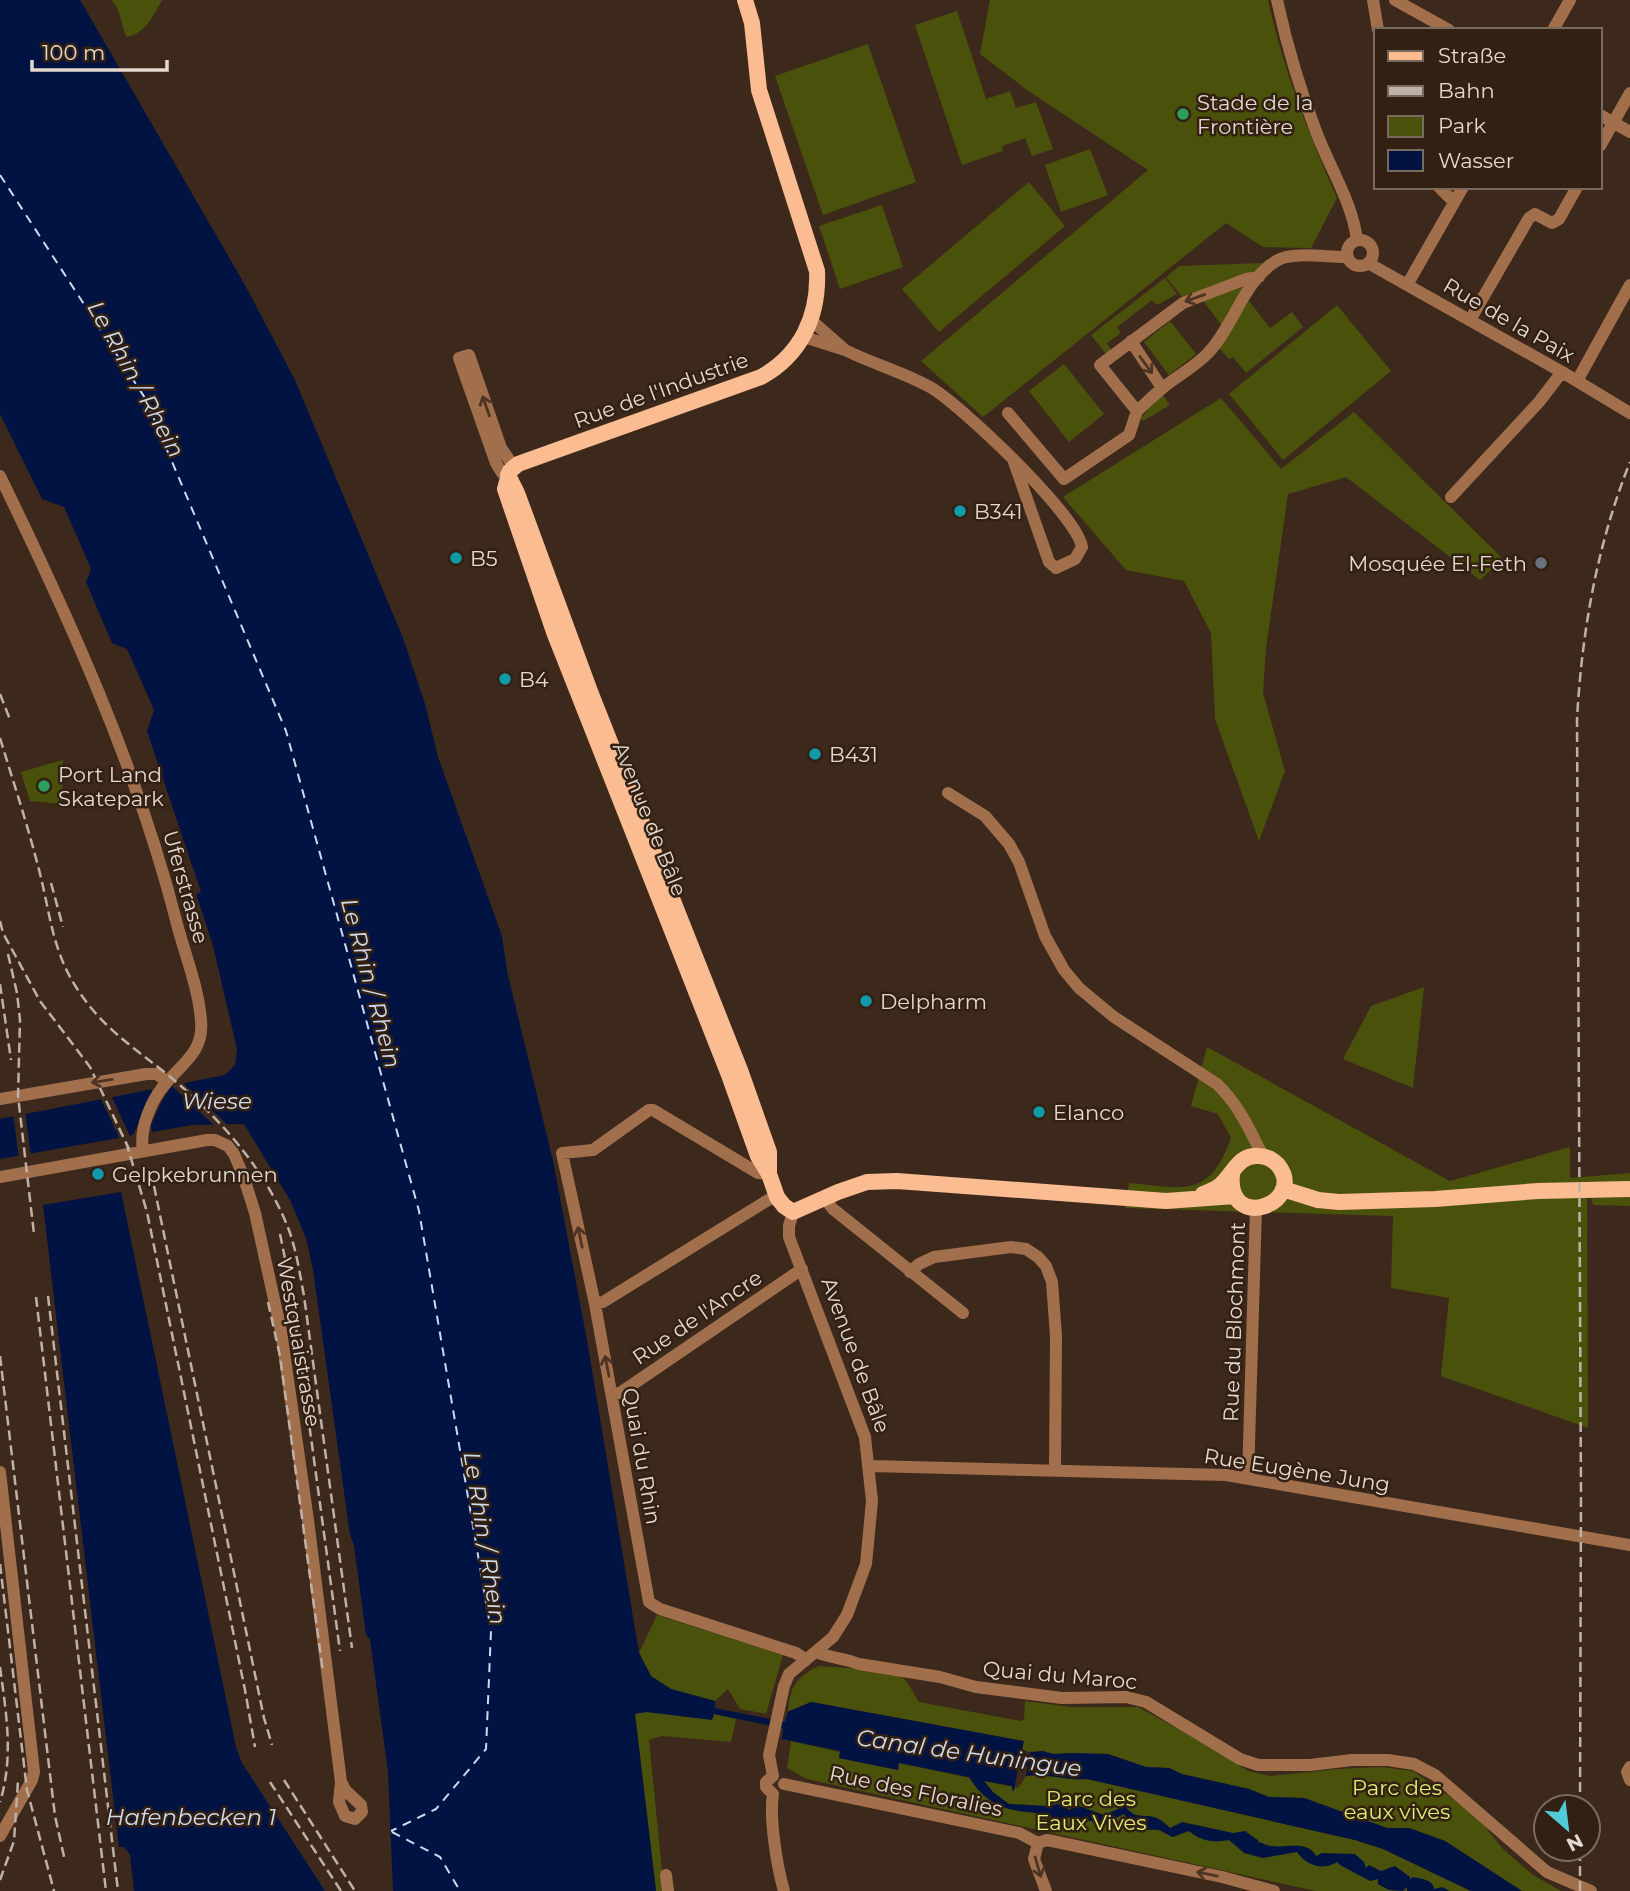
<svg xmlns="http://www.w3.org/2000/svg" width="1630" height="1891" font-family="Montserrat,sans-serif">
<rect width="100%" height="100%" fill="#3c291c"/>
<path fill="#4a510a" d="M111 0H162C153 16 146 33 127 37 120 25 122 10 111 0Z
M990 0H1268C1283 69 1309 134 1337 198L1311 248 1263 247 1226 223 983 417 921 361 1148 170 1027 90 980 54Z
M957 11 986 99 1010 91 1016 108 1036 102 1053 149 1032 156 1025 138 1002 146 1003 151 962 165 915 25Z
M868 44 916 182 823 215 775 76Z
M1090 149 1108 195 1061 212 1045 165Z
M1029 182 1065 226 939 332 902 289Z
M882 205 903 267 840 289 819 226Z
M1263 263 1265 269 1183 298 1166 277 1179 266Z
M1165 278 1177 294 1157 305 1152 300 1117 327 1121 333 1107 343 1111 350 1106 354 1091 335Z
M1244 284 1247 289 1228 312 1222 326 1202 299Z
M1249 301 1270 328 1292 312 1303 327 1246 373 1233 357 1229 359 1218 347Z
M1337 305 1391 371 1283 460 1229 394Z
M1170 321 1196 354 1169 375 1144 342Z
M1064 364 1104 414 1069 442 1029 391Z
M1162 394 1170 405 1143 421 1141 418Z
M1221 398 1281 469 1354 412 1503 559 1480 580 1346 477 1288 494 1266 648 1263 693 1285 771 1259 841 1215 719 1211 633 1184 581 1126 570 1063 497Z
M63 760 62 804 30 801 21 772Z
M1424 987 1413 1088 1343 1059 1371 1006Z
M1207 1047 1450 1181 1570 1147V1178L1630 1173V1206L1593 1205 1587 1182 1588 1428 1441 1376 1449 1298 1391 1288 1393 1216 1125 1208 1129 1183C1185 1188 1209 1199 1231 1138L1218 1114 1191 1106Z
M657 1615 783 1655 766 1714 740 1709 728 1689 715 1701 671 1689 651 1676 639 1653Z
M819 1666C837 1668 888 1668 903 1678 909 1682 914 1695 919 1702L1021 1721 1024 1719 1025 1701 1070 1707H1138L1201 1741 1248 1771 1271 1776 1338 1769 1381 1767 1413 1771 1475 1814 1503 1849 1533 1875 1561 1891H1522L1445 1841 1409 1828H1387L1304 1798 1269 1797 1249 1789 1181 1774 1169 1768 1146 1767 1108 1754 1070 1753 1065 1755 1022 1751 1023 1741 812 1702 788 1711C790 1687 796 1677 819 1666Z
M646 1712 714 1714 736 1719 731 1742 662 1736 649 1740 664 1891H656L635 1713Z
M791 1741 840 1752 839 1758 898 1770 899 1763 1018 1788 1026 1776C1047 1773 1066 1781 1087 1779L1355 1840 1383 1849 1471 1891H1316L807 1779 787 1768Z"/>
<path fill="#001342" d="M0 0H80L245 285 295 380 403 638 425 704 438 757 502 936 507 971 553 1161 587 1340 639 1653 651 1676 671 1689 715 1701V1708L785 1722 788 1712 811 1702 1024 1741 1022 1750 1026 1751 1024 1758 1021 1757V1768H1018L1014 1791 1012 1790V1786L984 1781 993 1792 1009 1804 1047 1806 1064 1803 1068 1810 1079 1806 1104 1815 1125 1806C1140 1826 1149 1805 1170 1828L1182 1822 1233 1833 1245 1831 1259 1841 1258 1844 1260 1842C1279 1854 1305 1836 1316 1856L1322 1853 1355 1854 1364 1862 1366 1868 1369 1865 1381 1871 1395 1866 1410 1877V1880L1412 1877C1420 1878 1434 1880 1434 1889L1442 1887 1450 1891H1407V1887L1403 1891 1389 1890 1378 1884V1879L1370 1881 1340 1865 1337 1862C1323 1871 1307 1866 1297 1852L1263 1858 1244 1853 1229 1840C1213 1843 1201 1841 1189 1831L1173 1837C1169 1836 1161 1830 1158 1830 1138 1828 1137 1838 1124 1814L1100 1826 1091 1821H1073L1069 1817 1061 1821 1052 1818 1049 1814C1013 1811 990 1811 969 1777L899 1763 898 1770 839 1758 840 1751 782 1739 783 1728 714 1714 712 1720 646 1712 635 1714 656 1891H393L388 1772 370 1639 366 1635 354 1545 350 1535 313 1270 306 1238 290 1200 244 1124 192 1125 0 1159V1119L220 1076 226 1074 235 1065 237 1049 213 946 196 894 201 892 147 731 154 710 127 649 112 643 86 582 91 569 64 507 42 499 0 414Z
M121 1192 236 1747 242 1763 325 1891H134L130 1855 124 1847H119L43 1205Z
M1043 1751 1053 1754 1070 1753 1108 1754 1146 1767 1169 1768 1182 1774 1249 1789 1269 1797 1304 1798 1387 1828H1409L1445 1841 1522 1891H1471L1383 1849 1355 1840 1087 1779C1067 1781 1047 1773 1026 1776L1030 1752Z"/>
<path fill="#3c291c" d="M181 1081 231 1128H217L172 1086 163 1099 151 1125 152 1136 121 1141 100 1097 111 1095 130 1136 134 1133 152 1093V1087L165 1084 172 1086Z
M25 1111 31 1157 19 1159 13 1113Z"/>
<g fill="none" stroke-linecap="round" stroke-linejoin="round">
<path stroke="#001342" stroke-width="10" d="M1008 1757 1042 1763"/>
<path stroke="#cedaee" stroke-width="2" stroke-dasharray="9 7" stroke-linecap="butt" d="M0 175 145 398 286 731 419 1211 491 1631 486 1749 436 1809 391 1831
M392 1832 440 1857 460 1891"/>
<path stroke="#a26f4d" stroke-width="12" d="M1277 0C1287 46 1300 90 1317 134 1331 170 1352 202 1357 240
M1373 0 1378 30
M1395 0 1449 30
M1553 30 1570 0
M1600 115 1630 132
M1600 146 1630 93
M1439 187 1454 202
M1347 253a13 13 0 1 1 26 0a13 13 0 1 1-26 0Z
M1368 263 1562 372 1630 413
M1259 277 1246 279 1183 303 1100 365 1137 411C1146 403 1155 394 1165 386 1179 375 1196 366 1208 353 1234 326 1244 279 1278 260 1294 251 1330 258 1348 257
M1407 285 1463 187
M1470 320 1529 218 1535 214 1552 223 1559 219 1577 187
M804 337 845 350 811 320
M1131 341 1162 388
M845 350C873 364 903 372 930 387 960 404 1077 515 1082 547L1075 559 1056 568 1049 562 1014 462
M1577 381 1630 285
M1008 413 1064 479 1129 435 1137 411
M508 475 502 473 496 463 459 358 469 355 501 448 514 467
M0 476C70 620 137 767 177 924 185 955 199 989 201 1021 204 1051 183 1063 166 1083 151 1100 139 1129 143 1151
M1451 497 1539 402 1562 372
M948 793 985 816 1009 844 1019 862 1045 936 1064 970 1079 988 1114 1017 1217 1084C1239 1105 1249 1129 1263 1156
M0 1099 146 1074H157L167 1082
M769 1174 758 1173 653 1110H649L593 1150 562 1153 595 1304 649 1602 660 1609 796 1653 806 1660
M0 1177 207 1140H215L228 1146 234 1154 243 1175 255 1213 281 1331 308 1520 341 1782 339 1802 345 1816 355 1819 362 1812 361 1805 346 1791 341 1782
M825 1199 833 1209 963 1313
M910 1272 919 1264 934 1257 1011 1247 1026 1249 1038 1257 1046 1266 1052 1282 1056 1336 1055 1470
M595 1304 603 1302 768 1200 777 1197
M612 1394 620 1393 802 1269
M870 1466 1226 1475 1630 1545
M0 1472 34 1772 32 1780 0 1836
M1248 1478 1256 1208
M816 1652C830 1658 844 1658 859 1664L940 1677 976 1687 1062 1698 1126 1697 1146 1702 1240 1759 1258 1765H1310L1352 1760H1388L1414 1764 1435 1775 1547 1872 1591 1891
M1630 1767 1627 1772 1630 1780
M773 1776 769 1755 784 1686 789 1674 833 1637 847 1615 866 1564 872 1501 865 1437 789 1237V1226L793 1212
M773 1776 766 1782V1787L773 1794C769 1818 777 1867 784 1891
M784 1784 1019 1833 1038 1843
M1038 1843 1047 1840 1057 1842 1222 1877 1274 1891
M1038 1843 1034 1859 1046 1891
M666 1875 668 1891"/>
<path stroke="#fbbc92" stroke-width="16" d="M745 0 752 23 759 90 817 271C819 316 801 355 761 377L518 464 510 471 505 489 554 632 729 1075 758 1156 769 1174 777 1197 784 1206 793 1212 838 1192 867 1182 897 1181 1166 1201 1235 1196
M508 475 517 493 591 694 740 1070 769 1152V1174
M1283 1189 1318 1200 1339 1202 1435 1199 1538 1191 1630 1189
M1203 1194C1208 1192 1214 1190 1218 1187 1233 1176 1237 1154 1259 1156 1266 1156 1273 1160 1278 1165 1308 1203 1226 1234 1232 1174"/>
<path stroke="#bfb1a7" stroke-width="2.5" stroke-dasharray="10 5" stroke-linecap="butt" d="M0 694 11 722
M0 738C13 781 27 823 38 866 50 910 51 948 76 987 101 1027 132 1046 168 1075 219 1117 267 1170 290 1233 297 1254 300 1275 304 1296L352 1648
M51 883 63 927
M0 921 3 933 40 1001 90 1067 129 1149
M8 954 17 993 20 1020 18 1096 34 1234
M0 984 11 1060
M126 1142 147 1212 245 1690 255 1747
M154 1186 264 1718 272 1745
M280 1234 290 1283 340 1651
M48 1296 118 1891
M36 1297 106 1891
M268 1302 280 1356 323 1672
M0 1356 55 1816 65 1861
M0 1564 27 1790 54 1891
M0 1667C6 1712 14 1757 0 1802
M284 1780 355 1891
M270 1782 341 1891
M1580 1807 1581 1495 1577 719C1582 630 1597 545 1630 462
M0 1880 14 1841 18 1781
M1580 1891V1849"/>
</g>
<defs><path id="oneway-shaft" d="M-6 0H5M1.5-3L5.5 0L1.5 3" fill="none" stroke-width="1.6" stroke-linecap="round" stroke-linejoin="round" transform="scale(1.75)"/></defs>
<g stroke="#4e3422">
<use href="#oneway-shaft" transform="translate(1195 298) rotate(160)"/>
<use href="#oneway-shaft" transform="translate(1146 365) rotate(54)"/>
<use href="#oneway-shaft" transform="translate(486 406) rotate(-109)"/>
<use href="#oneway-shaft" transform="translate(102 1081) rotate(171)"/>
<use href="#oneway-shaft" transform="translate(580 1237) rotate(-102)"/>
<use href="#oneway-shaft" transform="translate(607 1366) rotate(-101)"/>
<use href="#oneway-shaft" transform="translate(1038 1867) rotate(74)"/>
<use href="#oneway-shaft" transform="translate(1207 1874) rotate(-168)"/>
</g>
<g fill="#2e9e5b" stroke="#322013" stroke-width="2.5">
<circle cx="1183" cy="114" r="7"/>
<circle cx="44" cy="786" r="7"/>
</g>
<g fill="#0f9aa8" stroke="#322013" stroke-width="2.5">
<circle cx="960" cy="511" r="7"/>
<circle cx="456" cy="558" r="7"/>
<circle cx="505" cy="679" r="7"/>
<circle cx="815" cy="754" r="7"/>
<circle cx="866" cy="1001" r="7"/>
<circle cx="1039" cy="1112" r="7"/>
<circle cx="98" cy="1174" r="7"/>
</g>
<circle fill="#6b7280" stroke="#322013" stroke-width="2.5" cx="1541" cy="563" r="7"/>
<g text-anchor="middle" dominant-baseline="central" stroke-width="5" stroke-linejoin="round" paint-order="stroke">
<g font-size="21" fill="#e4d8cf" stroke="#322013" text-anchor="start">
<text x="1197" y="102">Stade de la<tspan x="1197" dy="24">Frontière</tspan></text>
<text x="974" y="511">B341</text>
<text x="470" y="558">B5</text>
<text x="1527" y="563" text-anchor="end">Mosquée El-Feth</text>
<text x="519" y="679">B4</text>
<text x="829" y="754">B431</text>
<text x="58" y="774">Port Land<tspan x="58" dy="24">Skatepark</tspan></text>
<text x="880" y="1001">Delpharm</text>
<text x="1053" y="1112">Elanco</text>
<text x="112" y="1174">Gelpkebrunnen</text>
</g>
<g font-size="21" fill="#e4d8cf" stroke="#322013">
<text transform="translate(1509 320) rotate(30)">Rue de la Paix</text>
<text transform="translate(661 390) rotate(-20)">Rue de l'Industrie</text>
<text transform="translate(650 819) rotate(68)">Avenue de Bâle</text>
<text transform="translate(186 887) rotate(74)">Uferstrasse</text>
<text transform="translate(697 1317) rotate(-34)">Rue de l'Ancre</text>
<text transform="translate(1234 1322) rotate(-88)">Rue du Blochmont</text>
<text transform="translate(299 1342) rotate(80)">Westquaistrasse</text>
<text transform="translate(856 1355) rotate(70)">Avenue de Bâle</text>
<text transform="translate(642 1456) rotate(80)">Quai du Rhin</text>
<text transform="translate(1297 1470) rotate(9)">Rue Eugène Jung</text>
<text transform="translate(1060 1675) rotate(5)">Quai du Maroc</text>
<text transform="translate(916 1791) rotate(12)">Rue des Floralies</text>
</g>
<g font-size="21" fill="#ddee73" stroke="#322013">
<text x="1397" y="1787">Parc des<tspan x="1397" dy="24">eaux vives</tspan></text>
<text x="1091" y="1798">Parc des<tspan x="1091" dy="24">Eaux Vives</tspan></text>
</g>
<g font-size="23" font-style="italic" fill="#cedaee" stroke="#322013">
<text transform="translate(136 379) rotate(61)">Le Rhin / Rhein</text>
<text transform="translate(371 983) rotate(75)">Le Rhin / Rhein</text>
<text x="217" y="1101">Wiese</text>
<text transform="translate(485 1538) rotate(81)">Le Rhin / Rhein</text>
<text transform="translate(969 1753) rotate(8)">Canal de Huningue</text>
<text x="191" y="1817">Hafenbecken 1</text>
</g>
</g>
<rect x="1374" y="28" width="228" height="161" fill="#322013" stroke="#796a5e" stroke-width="2"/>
<rect x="1388" y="51" width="35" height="10" fill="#fbbc92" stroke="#796a5e" stroke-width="2"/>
<text x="1438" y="63" font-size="21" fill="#e4d8cf">Straße</text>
<rect x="1388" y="86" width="35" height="10" fill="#bfb1a7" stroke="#796a5e" stroke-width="2"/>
<text x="1438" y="98" font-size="21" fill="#e4d8cf">Bahn</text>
<rect x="1388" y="116" width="35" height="21" fill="#4a510a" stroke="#796a5e" stroke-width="2"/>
<text x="1438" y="133" font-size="21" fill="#e4d8cf">Park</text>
<rect x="1388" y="150" width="35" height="21" fill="#001342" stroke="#796a5e" stroke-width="2"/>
<text x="1438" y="168" font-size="21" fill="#e4d8cf">Wasser</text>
<g transform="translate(1567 1828) rotate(152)"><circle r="33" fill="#322013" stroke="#796a5e" stroke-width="2"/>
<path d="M0-5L12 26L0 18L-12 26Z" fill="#52cbd9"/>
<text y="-10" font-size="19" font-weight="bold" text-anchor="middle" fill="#e4d8cf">N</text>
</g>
<path d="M32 60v10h135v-10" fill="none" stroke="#e4d8cf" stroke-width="3.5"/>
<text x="42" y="60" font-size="21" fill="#e4d8cf" stroke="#322013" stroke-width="5" paint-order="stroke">100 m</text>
</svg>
